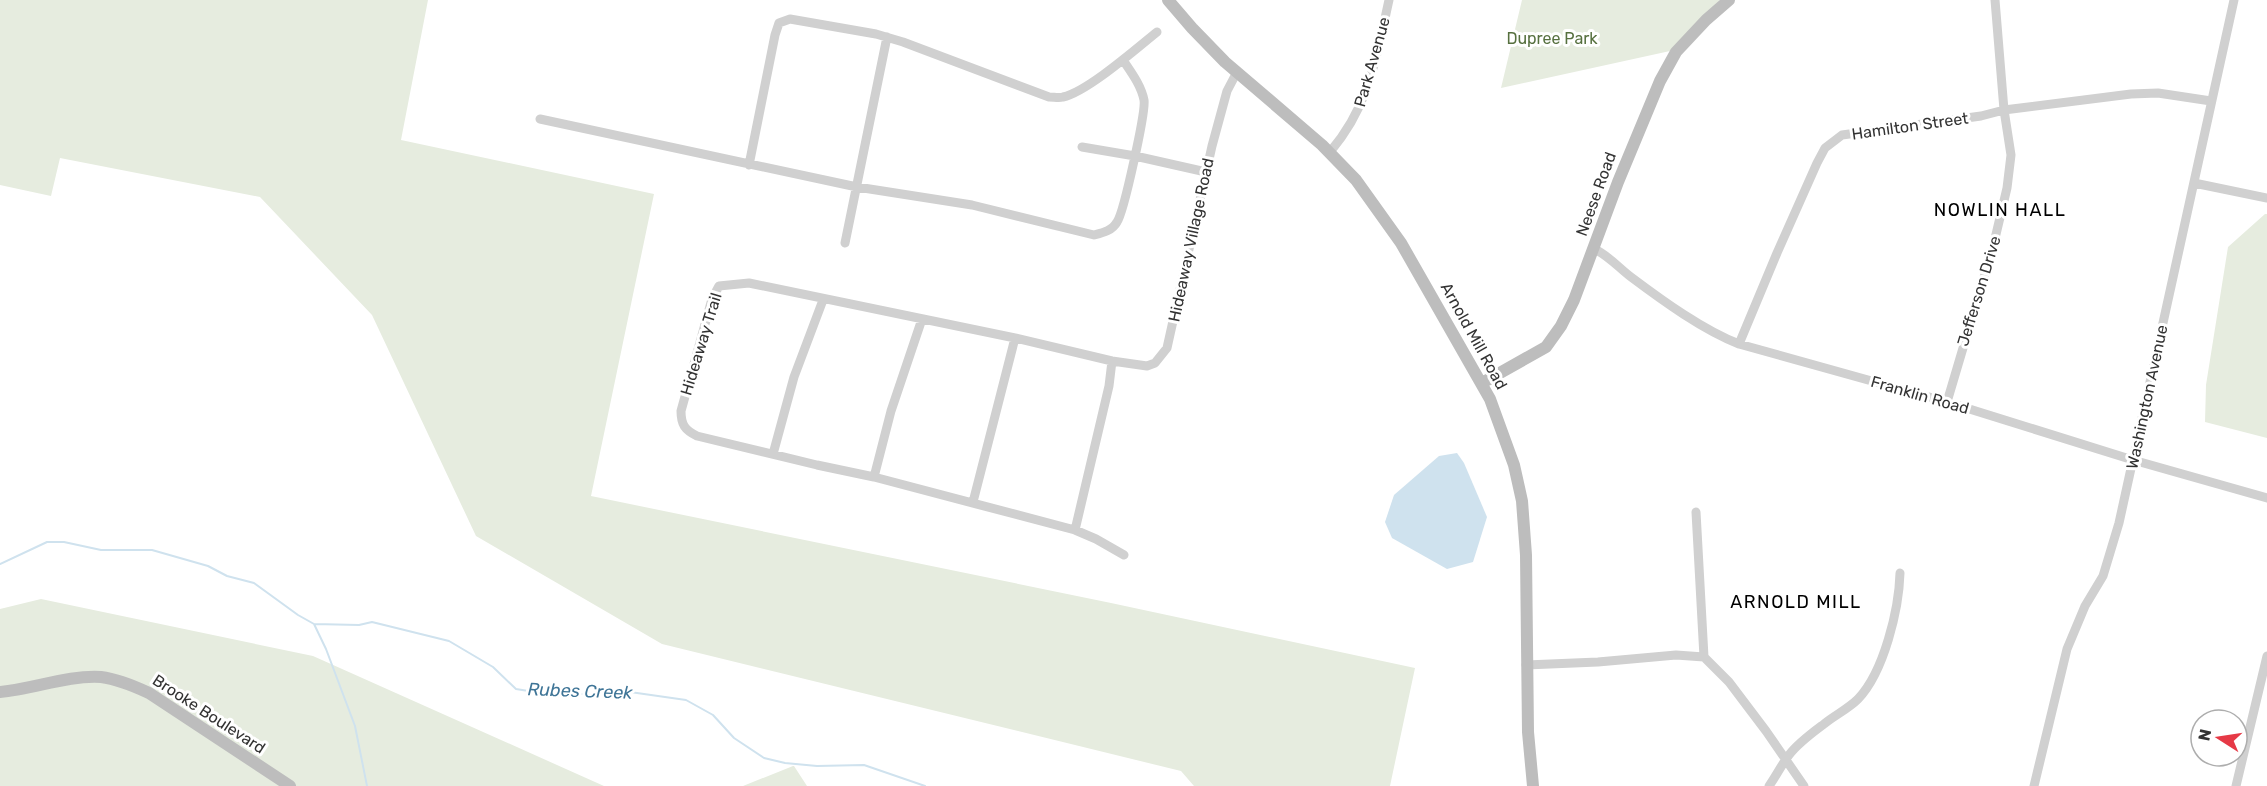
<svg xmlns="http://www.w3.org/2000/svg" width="2267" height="786" font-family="Rubik,sans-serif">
<rect width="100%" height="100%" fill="#fff"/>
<path fill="#e6ecdf" d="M0 0H428L401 140 654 194 591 496 1111 603 1415 668 1390 786H1194L1181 771 662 644 476 536 372 315 260 197 60 158 51 196 0 185Z
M1522 0H1720L1670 51 1501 88Z
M2265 214H2267V438L2205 422 2206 385 2228 247Z
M41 599 313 656 604 786H0V609Z
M794 766 807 786H743L793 766Z"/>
<path fill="#cfe2ee" d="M1457 453 1464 463 1487 517 1473 562 1447 569 1392 538 1385 522 1394 495 1439 456Z"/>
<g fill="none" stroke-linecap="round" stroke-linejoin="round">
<path stroke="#cfe2ee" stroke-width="2" d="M0 564 47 542H64L101 550H152L208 566 227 576 254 583 298 615 314 624 359 625 372 622 449 641 493 667 516 689 547 694H605L623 691 686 700 713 715 734 738 764 758 785 763 817 766 864 765 925 786
M314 624 326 649 355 726 367 786"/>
<path stroke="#d0d0d0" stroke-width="9" d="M540 119 857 187 972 205 1094 235C1102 233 1112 231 1117 222 1124 212 1146 111 1144 100 1141 85 1131 72 1123 60
M1082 147 1135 156 1206 172
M1330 152C1370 105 1376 58 1389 0
M749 165 775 35 779 23 790 19 876 34 903 42 1049 97C1054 97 1059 98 1063 97 1087 92 1137 48 1157 32
M2194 183 2267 198
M845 243 887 37
M1594 249C1608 255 1619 268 1631 277 1663 301 1703 330 1739 344L1947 402 2133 460 2267 498
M1739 344 1777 253 1817 163 1825 148 1842 135 1981 116 2004 110 2131 94 2158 93 2211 101
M1947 402 1993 247 2007 188 2011 155 2004 110 1995 0
M773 454 794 377 823 300
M874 477 891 411 922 319
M973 502 1015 338
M1696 512 1704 657
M1075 530 1109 386 1112 361
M1124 555 1096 539 1075 530 874 477 817 465 697 436C685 430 681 425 681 411L712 299 719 286 749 283 1015 338 1112 361 1147 366 1155 363 1167 348 1212 146 1227 91 1237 72
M1526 665 1598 662 1676 655 1704 657 1729 682 1766 731 1804 786
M1769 786C1776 776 1782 764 1789 755 1798 743 1812 733 1824 724 1835 715 1848 709 1858 699 1884 672 1899 609 1900 573
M2034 786 2067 649 2085 606 2103 576 2119 523 2234 0
M2236 786 2267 656"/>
<path stroke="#bdbdbd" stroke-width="12" d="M1168 0 1192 28 1225 62 1322 145 1356 180 1401 243 1490 399 1514 465 1522 501 1526 555 1528 732 1533 786
M1482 383 1546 347 1561 326 1574 300 1618 182 1660 81 1676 52 1706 20 1729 0
M0 692C34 689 67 675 101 677 118 679 134 686 149 693L290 786"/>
</g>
<g text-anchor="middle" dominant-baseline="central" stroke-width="6" stroke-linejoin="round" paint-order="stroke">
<g font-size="16" fill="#56703f" stroke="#fff">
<text x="1552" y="38">Dupree Park</text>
</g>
<g font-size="16" fill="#333" stroke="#fff">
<text transform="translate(1372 62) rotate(-74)">Park Avenue</text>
<text transform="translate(1910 126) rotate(-8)">Hamilton Street</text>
<text transform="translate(1596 194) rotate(-70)">Neese Road</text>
<text transform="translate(1191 240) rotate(-78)">Hideaway Village Road</text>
<text transform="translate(1979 291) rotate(-73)">Jefferson Drive</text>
<text transform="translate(1474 336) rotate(61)">Arnold Mill Road</text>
<text transform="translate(701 344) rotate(-73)">Hideaway Trail</text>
<text transform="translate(1920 395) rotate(16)">Franklin Road</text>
<text transform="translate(2147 397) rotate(-78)">Washington Avenue</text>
<text transform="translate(209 714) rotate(33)">Brooke Boulevard</text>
</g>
<g font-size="18" letter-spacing="1.5" fill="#000" stroke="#fff">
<text x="2000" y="210">NOWLIN HALL</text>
<text x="1796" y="602">ARNOLD MILL</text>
</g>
<g font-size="18" font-style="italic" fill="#3f7597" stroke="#fff">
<text transform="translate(580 691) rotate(2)">Rubes Creek</text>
</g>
</g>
<g transform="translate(2219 738) rotate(282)"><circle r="28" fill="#ffffff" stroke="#adadad" stroke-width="1.5"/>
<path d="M0-4.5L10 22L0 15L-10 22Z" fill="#e63946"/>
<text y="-9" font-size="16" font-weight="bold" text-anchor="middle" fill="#333333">N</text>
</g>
</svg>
